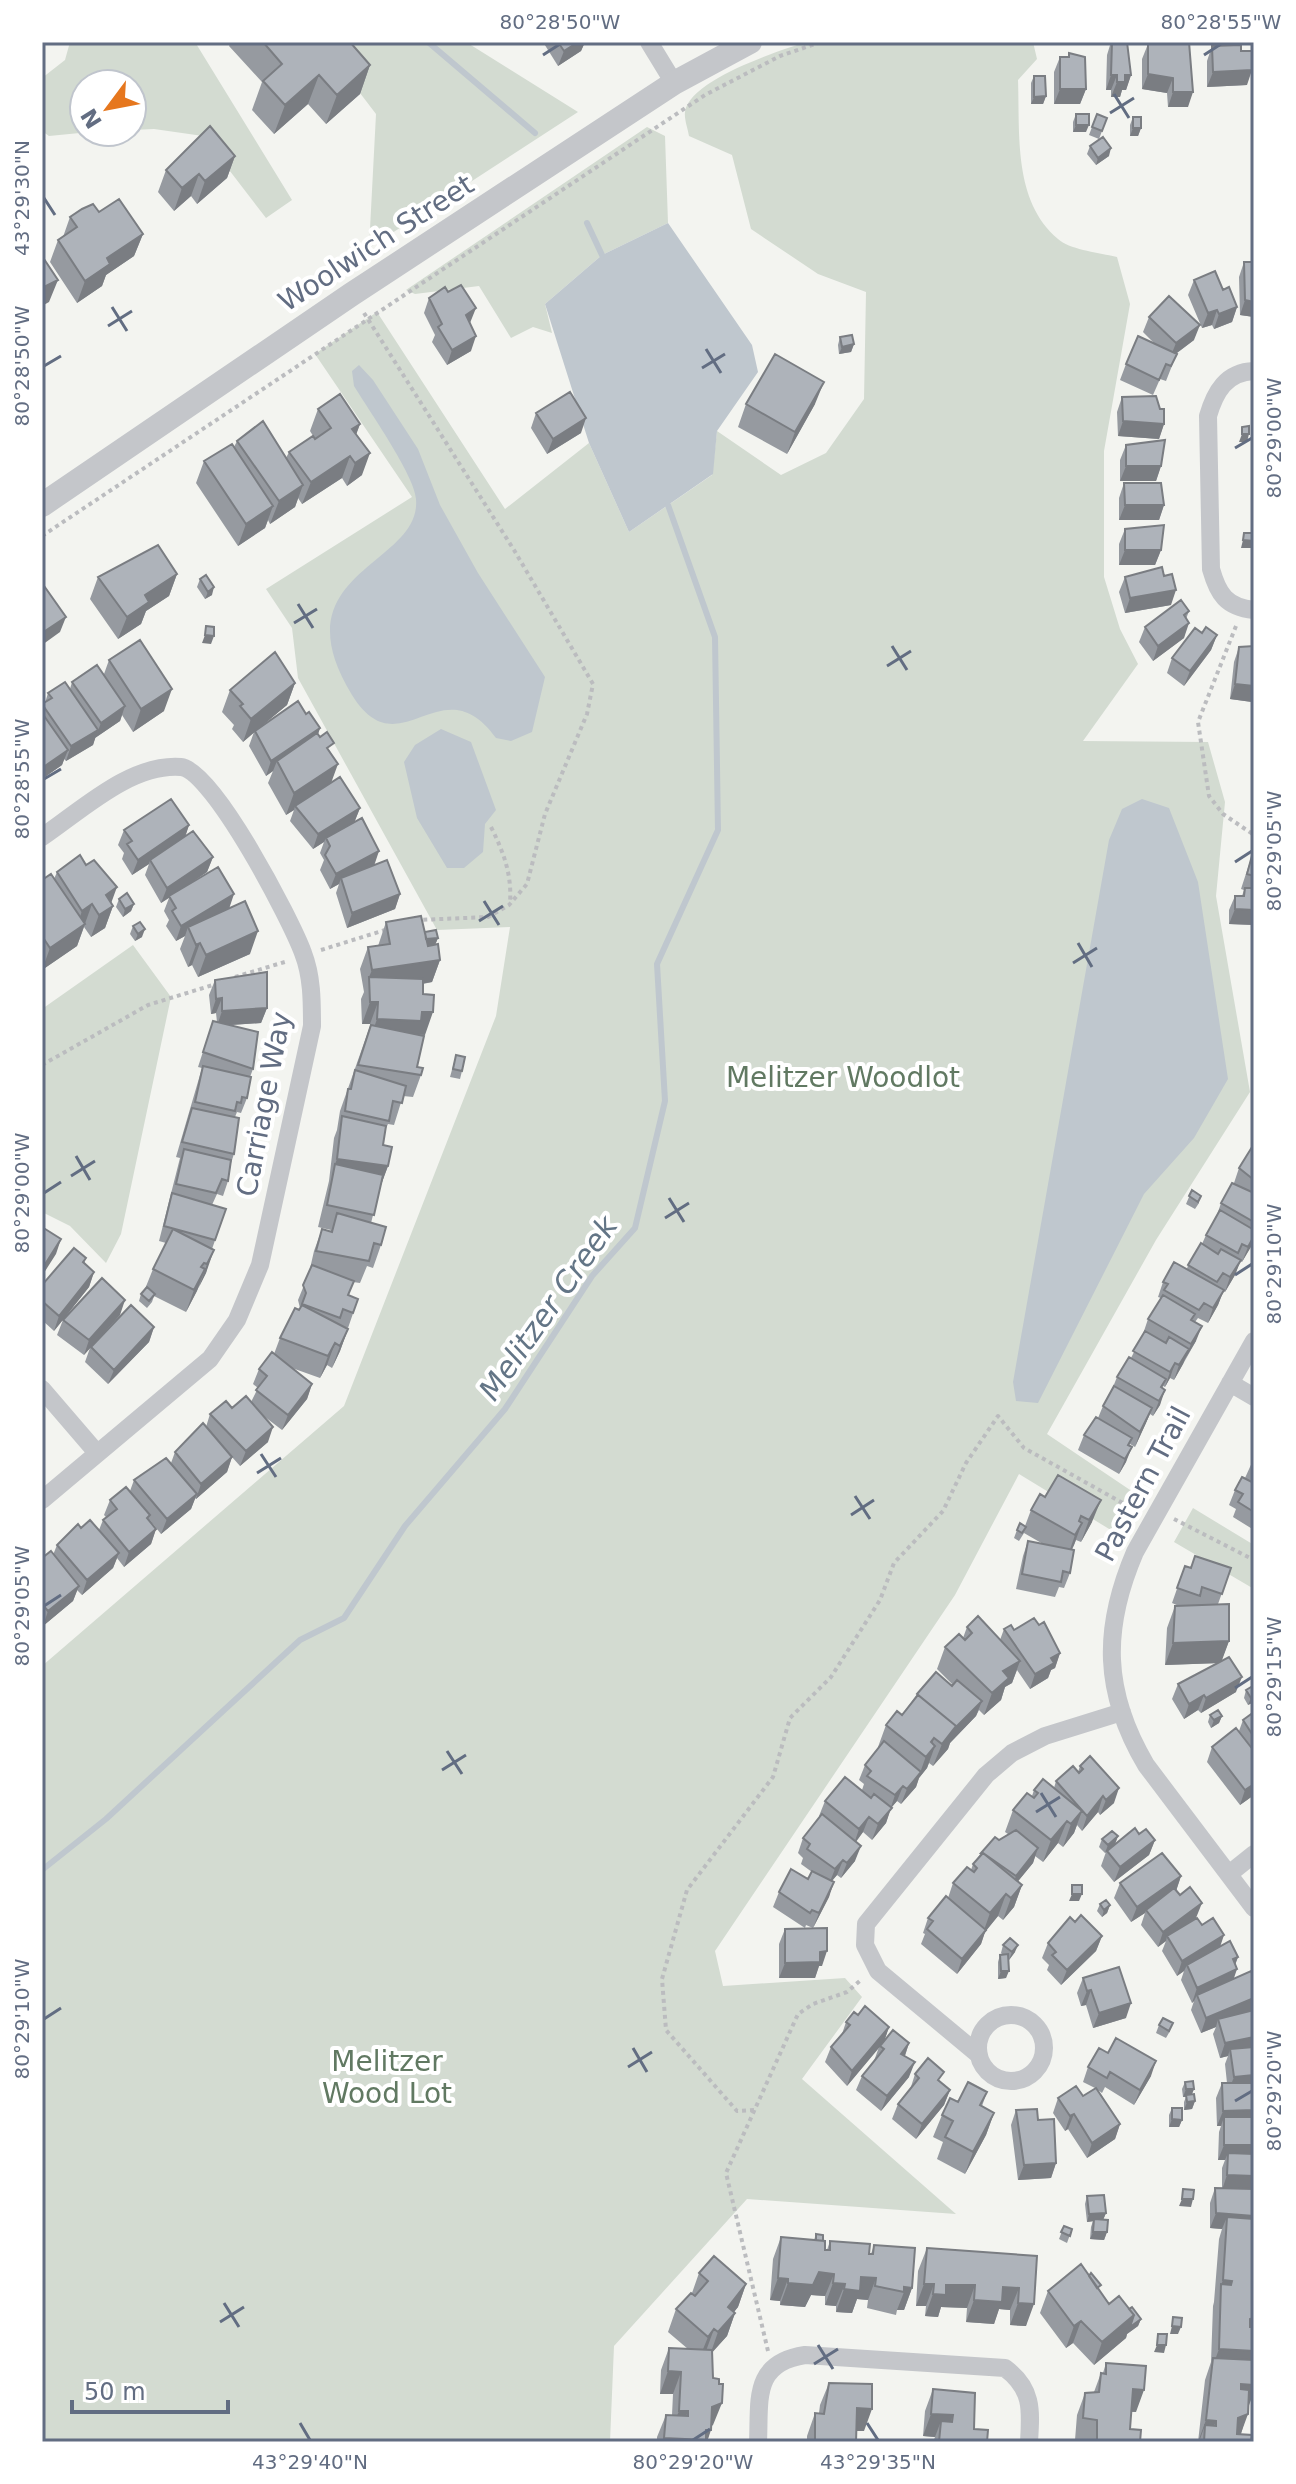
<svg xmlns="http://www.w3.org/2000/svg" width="1296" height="2484" font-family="'DejaVu Sans',sans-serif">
<rect width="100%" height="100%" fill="#f3f4f0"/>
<path fill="#d3dbd1" d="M70 42H195L292 200 266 218 203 136 154 129 132 130V84H84V132H90L49 136 42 131V78L65 60Z
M321 42H466L578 112 369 248 376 114Z
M806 42H1033L1037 59 1018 80C1020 134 1013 201 1058 239 1070 250 1101 253 1117 257L1130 304 1104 451V577L1120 629 1138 664 1083 741 1208 742 1225 802 1216 896 1250 1092 1156 1240 1047 1434 1139 1496 1119 1535 1019 1474 955 1595 715 1951 723 1986 845 1978 862 1997 802 2079 956 2214 747 2199 614 2346 610 2442H42V1666L344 1406 496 1016 510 927 437 930 298 678 292 628 266 589 412 497 315 354 377 312 505 509 589 443 629 532 712 475 717 431 781 475 826 453 864 399 866 292 818 274 751 229 732 155 689 136C688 129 684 119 685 112 689 80 778 51 806 42Z
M647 127 665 136 668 223 602 255 545 304 552 333 533 327 511 338 479 286 415 294 406 290Z
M133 945 171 997 121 1234 106 1263 70 1226 42 1212V1009Z
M1193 1508 1254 1545V1589L1174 1542Z"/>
<path fill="#bfc7ce" d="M668 223 752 345 758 372 717 431 713 474 629 532 589 443 545 304 602 255Z
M359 365 373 380 418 449 440 505 478 573 545 677 532 732 511 741 496 738C441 662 400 772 352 695 276 571 422 566 416 499 415 476 368 409 354 386L352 371Z
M441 729 471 742 496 810 485 824 483 852 464 868H447L417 818 404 762 415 745Z
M1142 799 1169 808 1198 882 1228 1079 1194 1138 1144 1194 1038 1403 1016 1401 1013 1382 1109 840 1122 809Z"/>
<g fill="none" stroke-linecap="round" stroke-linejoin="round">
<path stroke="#bfc7ce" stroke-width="6" d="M428 42 535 133
M587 223 602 255
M42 1870 106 1819 300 1640 344 1618 405 1526 505 1409 592 1276 635 1228 665 1101 657 964 718 830 715 637 668 505"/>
<path stroke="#bbbcbf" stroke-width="4" stroke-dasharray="4 4" stroke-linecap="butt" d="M364 313 514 550 593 684 587 714 545 814 527 884 509 905 488 917 417 920
M42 536 705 95 780 56 821 42
M1236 626 1198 722 1209 796 1223 814 1254 835
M491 827C504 853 512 875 510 903
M321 950 385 930
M235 977 288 961
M42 1065 148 1005 216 984
M1174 1519 1254 1560
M754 2110 737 2111 666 2030 662 1979 687 1890 773 1777 790 1718 831 1677 880 1600 894 1563 943 1511 966 1463 998 1416 1024 1448 1137 1511
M768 2351 726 2173 798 2014 813 2004 847 1992 862 1979"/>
<path stroke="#c4c6ca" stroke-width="18" d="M649 42 674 83
M1254 371C1226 372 1215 392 1208 416L1211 569C1218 594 1226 607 1254 610
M42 837C82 810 131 763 181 767 213 770 291 920 303 953 312 976 312 1001 312 1026L260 1265 237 1320 210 1359 42 1500
M1254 1341 1135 1552C1102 1629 1103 1692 1146 1765L1254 1908
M1230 1383 1254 1397
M42 1389 97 1453
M1229 1874 1254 1854
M978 2048a33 33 0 1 1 66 0a33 33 0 1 1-66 0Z
M979 2055 878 1971 865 1945 866 1924 986 1775 1012 1753 1045 1736 1122 1712
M758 2442C760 2400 752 2363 805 2355L1005 2368C1033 2389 1031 2410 1029 2442"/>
<path stroke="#c4c6ca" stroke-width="24" d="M42 505 352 294 674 83 750 42"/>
</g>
<path fill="#969aa0" d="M231 42H350L370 65 360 94 326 124 308 104 274 134 252 110 262 82 229 46Z
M543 42H585L581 51 558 66Z
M1111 42H1127L1131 75 1126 90H1122L1120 97H1111V90H1106L1107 55Z
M1169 42 1188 107H1168L1167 93 1142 89V59L1148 44Z
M1212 46 1241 51 1247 85 1207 87V61Z
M1069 53 1086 89 1080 104H1054V72L1060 57H1068Z
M1034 76 1046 96 1043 104H1031V83Z
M1076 114 1086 132H1073V122Z
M1097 114 1107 118 1099 139 1089 135Z
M1133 117 1141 128 1138 136H1130V125Z
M1090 146 1109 156 1096 165 1087 154Z
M235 156 227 178 197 204 191 196 174 211 158 192 166 170Z
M99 212 143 234 134 256 106 275 102 286 77 303 50 262 58 240 63 237 70 217Z
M1244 262H1254V317L1240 315 1239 277Z
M1194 280 1223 290 1237 307 1232 322 1214 329 1212 325 1202 328 1188 295Z
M448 292 470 323 471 351 447 365 432 342 435 335 424 313 429 298Z
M1149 317 1194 340 1177 353 1166 381 1160 379 1153 395 1120 380 1126 364 1155 344 1143 332Z
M840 337 854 344 851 352 839 354 838 345Z
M1122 397 1164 424 1159 439 1118 436 1117 412Z
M746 404H815L787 454 738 427Z
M318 409 360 424 356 434 362 475 347 486 342 478 302 504 298 498 295 507 270 524 268 520 265 528 238 546 196 483 204 461 234 447 237 441 286 458 289 452 315 439 310 431Z
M536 413 581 433 547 454 531 428Z
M1126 445 1161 466 1156 481H1120V460Z
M1124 483 1164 505 1159 520H1119V498Z
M1125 529 1161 550 1155 565H1119V544Z
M177 574 169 596 146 611 141 624 118 639 90 599 98 577Z
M1125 577 1171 605 1125 613 1119 592Z
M200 579 212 595 205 599 197 587Z
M1189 611 1186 619 1184 638 1153 661 1139 642 1145 627Z
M1202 633 1217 635 1211 650 1184 686 1167 673 1172 658Z
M1239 647 1252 702 1230 699 1234 662Z
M109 660 164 711 133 732 122 715 120 721 95 738 93 745 66 761 64 759 62 765 42 779V705L45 703 48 693 70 689 72 682 104 674Z
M295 683 287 705 262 725 306 714 320 728 318 734 331 753V783L360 808 354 823 374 865 400 894 395 909 347 928 336 893 339 884 330 889 320 870 324 860 320 853 324 842 313 849 290 821 294 810 286 815 268 783 273 771 266 776 249 746 254 732 243 742 232 729 234 725 222 712 230 690Z
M189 825 185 837 213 857 207 872 185 887 229 908 250 954 198 977 192 965 188 967 180 949 185 936 176 941 166 926 169 920 164 911 169 898 161 903 145 875 149 864 132 875 122 859 124 853 118 845 124 830Z
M1253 852H1254V925L1229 924V910L1235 896H1242L1244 890 1241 889Z
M57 872 111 903 113 906 105 928 91 937 84 927 77 946 42 970V880L54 879Z
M119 899 134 904 131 911 123 917 116 907Z
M386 922 425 932 438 938 435 945 440 960 432 982 423 984 425 1035H416L417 1067 421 1075 413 1097 403 1096 394 1125 388 1124 386 1128 383 1145 388 1166 381 1184 371 1223 381 1245 373 1268 367 1266 360 1283 353 1282 348 1295 358 1299 348 1328 342 1326 348 1329 340 1351 332 1368 327 1365 320 1378 292 1368 312 1384 307 1399 282 1430 261 1414 268 1442 240 1466 232 1457 227 1472 196 1499 195 1498 191 1509 161 1534 149 1519 156 1529 151 1544 124 1567 117 1558 113 1568 82 1595 77 1590 73 1601 43 1626 42 1558 53 1555 57 1545 81 1528 99 1530 103 1520 106 1517 104 1515 110 1500 130 1491 134 1480 171 1463 175 1452 206 1427 210 1414 251 1402 258 1388 253 1384 259 1369 274 1354 280 1338 300 1308 298 1300 309 1273 314 1251 322 1229 330 1231 331 1230 318 1227 329 1181 334 1138 337 1130 340 1111 370 1026V1024H362L361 999 364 992 360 969 368 947 378 946Z
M133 926 142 937 135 941 130 934Z
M215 980 267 1008 261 1023 229 1025 253 1069 250 1077 247 1098 241 1113 237 1112 235 1117 234 1154 231 1163 228 1181 223 1196 217 1194 212 1205 226 1209 212 1249 206 1273 186 1312 154 1296 152 1302 147 1308 139 1301 141 1294 145 1289 153 1269 166 1243 159 1241 180 1158 176 1157 202 1068 198 1067 213 1021 217 1022 216 1013 211 1014 209 995Z
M456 1055 462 1071 460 1079 450 1077Z
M1254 1149V1240L1242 1262 1240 1261 1235 1275 1225 1292 1223 1291 1218 1305 1208 1323 1198 1318 1195 1322 1196 1341 1174 1380 1170 1378 1165 1387 1163 1386 1160 1405 1153 1416 1150 1414 1135 1447 1130 1444 1126 1462 1119 1474 1078 1450 1084 1435 1098 1418 1103 1406 1113 1387 1117 1377 1131 1358 1143 1334 1148 1319 1161 1298 1158 1297 1163 1282 1187 1269 1188 1265 1202 1244 1206 1235 1216 1218 1221 1203 1234 1183 1239 1168Z
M1192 1190 1199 1203 1195 1209 1186 1204Z
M86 1258 84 1264 94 1272 89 1287 54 1331 42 1320V1285Z
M120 1315 95 1342 154 1327 149 1342 108 1384 85 1362 90 1348 84 1355 57 1335 63 1320Z
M1254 1458V1530L1233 1517 1236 1509 1229 1505 1235 1490 1245 1478Z
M1040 1494 1092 1522 1081 1542 1076 1540 1072 1550 1070 1573 1064 1588 1059 1587 1055 1597 1016 1589 1023 1556 1028 1541 1043 1544 1024 1533 1019 1541 1014 1538 1017 1530 1025 1526 1031 1510Z
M1185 1566 1190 1568H1231L1218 1604 1229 1641 1221 1661 1236 1692 1201 1713 1198 1710 1184 1719 1172 1699 1178 1684 1218 1663 1165 1665 1167 1628 1175 1606H1179L1172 1603Z
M1039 1625 1060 1653 1055 1668 1051 1670 1048 1678 1030 1689 1017 1670 1012 1683 1005 1687 1001 1700 984 1715 979 1710 976 1716 950 1743 948 1749 933 1766 929 1763 927 1768 919 1778 916 1787 901 1804 897 1801 891 1808 886 1823 872 1840 863 1832 856 1842 855 1861 841 1878 837 1875 832 1881 829 1897 813 1928 806 1925 805 1928 773 1907 779 1892 808 1879 812 1872 801 1864 803 1858 798 1853 803 1838 820 1817 819 1816 825 1801 862 1790 864 1784 859 1780 865 1765 879 1748 878 1747 886 1725 902 1715 917 1694 953 1685 937 1669 945 1647 963 1638 967 1627 1000 1640 1004 1629 1014 1630Z
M1254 1687V1702L1248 1705 1244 1698 1246 1690Z
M1254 1712V1795L1240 1805 1207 1762 1212 1747 1239 1731 1243 1720Z
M1210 1715 1222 1716 1219 1723 1211 1728 1208 1722Z
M1080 1766 1114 1803 1100 1815 1098 1812 1082 1831 1077 1825 1074 1833 1063 1847 1058 1843 1043 1862 1035 1856 1033 1863 1018 1881 1022 1885 1014 1907 1003 1920 998 1916 985 1932 981 1944 957 1974 921 1944 925 1934 923 1933 928 1918 948 1898 953 1883 971 1870 973 1864 981 1853 1008 1834 1005 1832 1013 1810 1032 1796 1034 1790 1054 1788 1056 1781 1078 1772Z
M1139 1834 1155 1840 1149 1855 1114 1882 1101 1866 1106 1852 1105 1853 1099 1847 1102 1839 1118 1836 1115 1844Z
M1181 1876 1176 1891 1202 1925 1220 1946 1238 1957 1235 1964 1233 1979 1248 2408 1241 2434 1251 2442H1198L1205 2380 1211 2362 1213 2306 1214 2302 1219 2239 1222 2229 1210 2228V2203L1215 2188H1222V2168L1225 2160H1218L1219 2132 1221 2126H1217L1216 2098 1222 2083H1227L1225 2064 1228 2056 1220 2058 1213 2034 1216 2027 1201 2033 1191 2010 1194 2001 1192 2003 1181 1980 1184 1971 1177 1976 1162 1951 1166 1941 1158 1947 1141 1925 1145 1913 1131 1922 1114 1898 1120 1883Z
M1100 1904 1110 1905 1107 1913 1102 1917 1097 1911Z
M1075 1922 1102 1936 1096 1951 1061 1985 1047 1970 1049 1965 1042 1958 1048 1943Z
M785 1929 822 1966H819L815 1978H779V1944Z
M1003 1945 1015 1952 1009 1960 1006 1978 998 1979V1962L1000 1955H1003L1001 1953Z
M1083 1978 1126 2018 1093 2028 1086 2005 1081 2006 1077 1993Z
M858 2015 889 2027 884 2041 909 2043 905 2056 909 2077 881 2111 856 2090 862 2076 874 2061 879 2047 847 2086 825 2062 831 2047 842 2034 846 2022Z
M1159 2025 1170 2031 1166 2038 1156 2033Z
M1088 2067 1151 2076 1134 2105 1105 2087 1102 2093 1098 2090 1120 2124 1115 2139 1087 2158 1068 2129 1065 2131 1053 2113 1058 2098 1083 2096 1095 2088 1083 2082Z
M915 2074 941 2082 950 2090 944 2105 916 2139 892 2119 898 2104 910 2090Z
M1185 2082 1194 2089 1192 2094 1195 2101 1192 2109 1184 2110V2102L1186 2097H1183L1182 2089Z
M987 2092 982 2106 994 2113 986 2135 965 2174 937 2159 943 2142 933 2137 942 2115 958 2102Z
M1172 2108 1182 2120 1179 2127H1169V2115Z
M1016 2110 1056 2163 1051 2178 1018 2180 1011 2125Z
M1087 2196 1106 2213 1103 2220 1107 2232 1104 2240 1090 2239 1091 2227 1093 2221 1087 2222 1085 2204Z
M1064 2226 1072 2229 1067 2243 1059 2239Z
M816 2234 823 2241 825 2250H827L830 2241 871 2254 874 2245 912 2288 904 2310H897L896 2315 867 2308 868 2300 857 2299 852 2313 836 2312V2306L825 2305V2296L811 2295 805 2307 780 2305V2301L770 2300 773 2259 781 2237 814 2240Z
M927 2248 1037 2256 1026 2326 1010 2325V2310L999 2309 994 2324 966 2322 967 2308 941 2307 938 2317 925 2316 926 2306H916L918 2271Z
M699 2273 746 2284 738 2307 734 2312 735 2313 727 2336 712 2352 713 2425 711 2426 707 2442H657V2437L666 2415H672L673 2394H660L661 2370 669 2348 688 2349 668 2332 676 2309 692 2293Z
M1099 2290 1109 2304 1129 2309 1141 2319 1138 2326 1127 2334 1126 2338 1094 2365 1073 2343 1066 2348 1040 2313 1048 2291Z
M1106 2363 1136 2412H1131L1130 2429 1140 2442H1085L1075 2440 1077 2415 1085 2393 1094 2392 1101 2373H1103Z
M829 2383 864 2431H856V2442H807V2436L815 2413H819L820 2405Z
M933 2389 974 2429 987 2442H933L935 2437 923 2436 925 2411Z"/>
<path fill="#7a7d82" d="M578 42H585L581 51 558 66 564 51Z
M370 65 360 94 326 124 337 95Z
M1252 70 1247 85 1207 87 1213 72Z
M1148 74 1173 78 1167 93 1142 89Z
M319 75 308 104 274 134 285 105Z
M1111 75H1117L1111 90H1106Z
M1125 75H1131L1126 90H1122L1120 97H1111L1117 82Z
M1060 89H1086L1080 104H1054Z
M1173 92H1193L1188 107H1168Z
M1046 96 1043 104H1031L1034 97Z
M1076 125H1089L1086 132H1073Z
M1133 128H1141L1138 136H1130Z
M1111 148 1109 156 1096 165 1098 158Z
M235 156 227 178 197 204 205 181Z
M199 174 191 196 174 211 182 188Z
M143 234 134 256 106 275 102 286 77 303 85 281 107 258Z
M58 280 49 302 42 306V288Z
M1245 300 1254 302V317L1240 315Z
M1237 307 1232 322 1214 329 1219 314Z
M476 308 470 323 466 315Z
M1217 310 1212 325 1202 328 1208 313Z
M1200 325 1194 340 1170 358 1176 343Z
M476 336 471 351 447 365 452 350Z
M854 344 851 352 839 354 842 347Z
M824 382 815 404 787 454 795 432Z
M586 418 581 433 547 454 553 439Z
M1123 421 1164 424 1159 439 1118 436Z
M360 424 352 446V429Z
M1242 434H1249L1247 442H1239Z
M370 453 362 475 347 486 355 463Z
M350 456 342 478 302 504 311 482Z
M1126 466H1161L1156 481H1120Z
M303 485 295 507 270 524 279 501Z
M1125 505H1164L1159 520H1119Z
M273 506 265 528 238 546 246 524Z
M1243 540 1254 541 1252 548H1241Z
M1125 550H1161L1155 565H1119Z
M177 574 169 596 146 611 141 624 118 639 127 617 145 595Z
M214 587 212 595 205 599 208 592Z
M1176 590 1171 605 1125 613 1130 598Z
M66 617 60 632 42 645V633Z
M1189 623 1184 638 1153 661 1158 646Z
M205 635 214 636 211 644 202 643Z
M1217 635 1211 650 1184 686 1190 671Z
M295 683 287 705 243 742 251 719Z
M1235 684 1254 686V697L1252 702 1230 699Z
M172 689 164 711 133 732 141 709Z
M125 706 120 721 95 738 101 723Z
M320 728 315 743 277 761 273 771 266 776 271 761Z
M98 730 93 745 66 761 71 746Z
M68 750 62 765 42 779V768Z
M338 764 330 786 295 806 294 810 286 815 294 793Z
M360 808 354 823 326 838 324 842 313 849 318 834Z
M189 825 184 840 150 860 149 864 132 875 138 860Z
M379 851 374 866 341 878 339 884 330 889 336 874Z
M213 857 207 872 161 903 167 888Z
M117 887 109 909 113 906 105 928 91 937 106 895Z
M234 894 229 909 188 927 185 936 176 941 181 926Z
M400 894 395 909 347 928 352 913Z
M92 904 77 946 42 970 50 948 75 931 82 911Z
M134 904 131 911 123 917 125 909Z
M1235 909 1254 910V925L1229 924Z
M145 929 142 937 135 941 138 934Z
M258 931 250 954 198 977 206 955Z
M438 938 435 945 421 947 424 940Z
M200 943 192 965 188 967 196 945Z
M440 960 432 982 370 992 369 977 372 970Z
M222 998 216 1013 211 1014 216 999Z
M370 1002H378L370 1024H362Z
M267 1008 261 1023 217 1026 222 1011Z
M422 1012H433L425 1035 417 1034 369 1042 377 1019Z
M337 1159 388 1166 380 1188 335 1164Z
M1254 1236 1251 1247 1242 1262 1248 1247Z
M61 1239 56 1254 42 1276V1269Z
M214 1250 206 1273 199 1287 207 1264Z
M1241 1260 1235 1275 1225 1292 1230 1277Z
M205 1269 197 1291 186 1312 194 1290Z
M94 1272 89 1287 54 1331 59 1316Z
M1224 1290 1218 1305 1208 1323 1213 1308Z
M125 1300 120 1315 84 1355 89 1340Z
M1202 1326 1196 1341 1185 1359 1191 1344Z
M154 1327 149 1342 108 1384 114 1370Z
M348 1329 340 1351 332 1368 340 1346Z
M335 1343 327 1365 320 1378 328 1356Z
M1189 1349 1183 1364 1174 1380 1179 1365Z
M1175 1363 1170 1378 1165 1387 1170 1372Z
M312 1384 307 1399 282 1430 288 1415Z
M1165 1390 1160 1405 1153 1416 1159 1401Z
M1152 1408 1146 1423 1135 1447 1140 1432Z
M273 1427 268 1442 240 1466 246 1451Z
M1132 1447 1126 1462 1119 1474 1125 1459Z
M232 1457 227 1472 196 1499 201 1484Z
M197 1494 191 1509 161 1534 167 1519Z
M1101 1500 1092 1522 1081 1542 1089 1520Z
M1082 1523 1074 1545 1067 1558 1075 1535Z
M156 1529 151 1544 124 1567 129 1552Z
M119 1553 113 1568 82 1595 87 1580Z
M79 1586 73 1601 43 1626 48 1611Z
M1229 1641 1221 1663 1165 1665 1173 1643Z
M1060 1653 1055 1668 1051 1670 1048 1678 1030 1689 1035 1674 1051 1658Z
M1020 1661 1012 1683 1005 1687 1001 1700 984 1715 992 1693 1003 1671Z
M1242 1677 1236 1692 1201 1713 1206 1698Z
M1204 1695 1198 1710 1184 1719 1189 1704Z
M1254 1696V1702L1248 1705 1251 1698Z
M982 1701 976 1716 950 1743 948 1749 933 1766 942 1744 955 1728Z
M1222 1716 1219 1723 1211 1728 1214 1720Z
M934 1738 929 1753 935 1746 927 1768 919 1778 916 1787 901 1804 907 1789 920 1773 931 1742Z
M1254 1784V1795L1240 1805 1245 1790Z
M903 1786 897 1801 891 1808 886 1823 872 1840 878 1824 890 1810 895 1795Z
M1119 1788 1114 1803 1100 1815 1106 1800Z
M1103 1796 1098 1812 1082 1831 1087 1816Z
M1082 1811 1074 1833 1063 1847 1071 1824Z
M869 1817 863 1832 854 1844 859 1829Z
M1067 1821 1058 1843 1043 1862 1051 1840Z
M1118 1836 1115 1844 1105 1853 1108 1845Z
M1155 1840 1149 1855 1114 1882 1120 1867Z
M861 1846 855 1861 841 1878 847 1863Z
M1038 1848 1033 1863 1010 1891 1016 1876Z
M843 1860 837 1875 829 1884 835 1869Z
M1181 1876 1176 1891 1146 1910 1145 1913 1131 1922 1137 1907Z
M834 1882 829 1897 813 1928 819 1913Z
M1022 1885 1014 1907 1003 1920 1011 1898Z
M1006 1894 998 1916 985 1932 981 1944 957 1974 962 1959 983 1933 990 1913Z
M1072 1894H1082L1079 1901H1069Z
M1202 1903 1196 1918 1167 1936 1166 1941 1158 1947 1163 1932Z
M1110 1905 1107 1913 1102 1917 1104 1910Z
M1224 1935 1219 1950 1187 1965 1184 1971 1177 1976 1182 1961Z
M1102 1936 1096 1951 1061 1985 1067 1970Z
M1018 1945 1015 1952 1009 1960 1012 1952Z
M827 1951 822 1966H819L815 1978H779L785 1963 820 1952Z
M1238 1957 1233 1971 1237 1969 1232 1984 1197 1995 1194 2001 1192 2003 1197 1988 1233 1959Z
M1001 1971H1009L1006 1978 998 1979Z
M1091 1990 1086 2005 1081 2006 1087 1991Z
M1254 1998V2011L1218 2019 1216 2027 1201 2033 1206 2018Z
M1131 2003 1126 2018 1093 2028 1099 2013Z
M889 2027 884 2042 847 2086 852 2071Z
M1254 2037V2051L1230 2049 1228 2056 1220 2058 1225 2043Z
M909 2043 904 2058 901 2054Z
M1156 2061 1151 2076 1134 2105 1140 2090Z
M915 2062 909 2077 881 2111 887 2096Z
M1254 2075V2090L1228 2092 1234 2077Z
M1186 2089H1194L1191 2096 1183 2097Z
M950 2090 944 2105 916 2139 922 2124Z
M1195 2101 1192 2109 1184 2110 1187 2102Z
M1254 2110V2125L1224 2117 1221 2126H1217L1223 2111Z
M994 2113 986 2135 965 2174 973 2152Z
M1074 2114 1068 2129 1065 2131 1070 2116Z
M1172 2119 1182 2120 1179 2127H1169Z
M1120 2124 1115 2139 1087 2158 1092 2143Z
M1224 2145H1254V2160L1228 2153 1225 2160H1218Z
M1056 2163 1051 2178 1018 2180 1024 2165Z
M1227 2175 1254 2176V2192L1222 2190Z
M1182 2199H1193L1191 2207 1179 2206Z
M1106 2213 1103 2220 1087 2222 1089 2214Z
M1216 2213 1254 2216V2232L1227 2217 1222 2229 1210 2228Z
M1093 2232H1107L1104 2240 1090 2239Z
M819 2272 834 2274 825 2296 811 2295 805 2307 780 2305 788 2283Z
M861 2277 876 2278 868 2300 857 2299 852 2313 836 2312 844 2289Z
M778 2278 788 2279 780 2301 770 2300Z
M1223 2280 1232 2281 1223 2303 1221 2285Z
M833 2283 845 2284 836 2306 825 2305Z
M746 2284 738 2307 720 2329 728 2307Z
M924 2284H934L926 2306H916Z
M946 2285H975L967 2308 941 2307 938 2317 925 2316 933 2294Z
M904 2287 912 2288 904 2310H897L904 2292Z
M1003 2287 1019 2288 1010 2310 999 2309 994 2324 966 2322 974 2300Z
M1018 2303 1034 2304 1026 2326 1010 2325Z
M735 2313 727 2336 710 2355 718 2332Z
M1134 2315 1141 2319 1138 2326 1127 2334 1126 2338 1094 2365 1102 2342Z
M1254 2318V2331L1242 2342 1250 2319Z
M1081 2321 1073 2343 1066 2348 1074 2326Z
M1172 2326 1181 2327 1178 2334H1170Z
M714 2329 706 2351 699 2359 708 2337Z
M1157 2345H1166L1164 2353 1154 2352Z
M1219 2349 1254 2351V2371H1211Z
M668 2371 681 2372 673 2394H660Z
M1241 2384 1254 2385V2392L1248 2408 1233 2407Z
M1133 2389 1144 2390 1136 2412 1125 2411Z
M722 2403 713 2425 704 2430 712 2407Z
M857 2408 872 2409 864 2431H849Z
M679 2411H688L680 2434 670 2433Z
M931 2414 953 2415 945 2438 941 2421 935 2437 923 2436Z
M1248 2414 1240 2436 1230 2440 1238 2418Z
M1206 2420 1216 2421 1208 2442 1205 2425 1199 2442H1198Z
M706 2430H711L707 2442H663L664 2438Z"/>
<path fill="#aeb3ba" stroke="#7a7d82" stroke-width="2" d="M263 42H350L370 65 337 95 319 75 285 105 263 81 282 64Z
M558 42H578L564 51Z
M1112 42H1127L1131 75H1125V82H1117V75H1111Z
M1169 42H1189L1193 92H1173V78L1148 74V44Z
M1241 45V51H1252V70L1213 72 1212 46Z
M1069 53 1085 57 1086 89H1060V57H1069Z
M1034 76H1045L1046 96 1034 97Z
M1076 114H1089V125H1076Z
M1097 114 1107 118 1102 131 1092 127Z
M1133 117H1141V128H1133Z
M210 126 235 156 205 181 199 174 182 188 166 170Z
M1103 137 1111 148 1098 158 1090 146Z
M119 199 143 234 107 258 110 264 85 281 58 240 77 227 70 217 82 209 93 204 99 212Z
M44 259 58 280 42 288V261Z
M1244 262H1254V302L1245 300Z
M1215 271 1223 290 1229 287 1237 307 1219 314 1217 310 1208 313 1194 280Z
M461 285 476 308 466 315 476 336 452 350 438 327 442 324 429 298 445 287 448 292Z
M1169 296 1200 325 1176 343 1149 317Z
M852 335 854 344 842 347 840 337Z
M1138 336 1177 354 1171 366 1166 364 1159 380 1126 364Z
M775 354 824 382 795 432 746 404Z
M570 392 586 418 553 439 536 413Z
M340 394 360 424 352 429 370 453 355 463 350 456 311 482 289 452 313 436 315 439 331 428 318 409Z
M1156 396 1160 409H1164V424L1123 421 1122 397Z
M263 421 303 485 279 501 237 441Z
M1249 426V434H1242V427Z
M1165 440 1161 466H1126V445Z
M232 444 273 506 246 524 204 461Z
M1124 483H1161L1164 505H1125Z
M1164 525 1161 550H1125V529Z
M1244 533H1254V541L1243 540Z
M158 545 177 574 145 595 149 602 127 617 98 577Z
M1162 567 1164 576 1172 574 1176 590 1130 598 1125 577Z
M206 575 214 587 208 592 200 579Z
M42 583 66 617 42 633Z
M1181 600 1189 611 1184 615 1189 623 1158 646 1145 627Z
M206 626 214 627V636L205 635Z
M1206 627 1217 635 1190 671 1172 658 1195 628 1202 633Z
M140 640 172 689 141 709 109 660Z
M1254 646V686L1235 684 1239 647Z
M275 652 295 683 251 719 240 706 243 704 230 690Z
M97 665 125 706 101 723 72 682Z
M65 682 98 730 71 746 42 704 52 698 48 693Z
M298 701 306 714 309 712 320 728 271 761 255 731Z
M42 713 68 750 42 768Z
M327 732 334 743 327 748 338 764 294 793 277 761 317 733 320 737Z
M340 777 360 808 318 834 295 806Z
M171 799 189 825 138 860 127 844 132 841 124 830Z
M362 818 379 851 336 874 325 855 330 846 326 838Z
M193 831 213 857 167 888 150 860Z
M1253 852H1254V876L1247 874Z
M80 855 86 865 94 860 117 887 106 895 113 906 99 915 92 904 82 911 57 872Z
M387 860 400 894 352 913 341 878Z
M218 867 234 894 181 926 172 911 176 908 169 896Z
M51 874 85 924 50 948 42 936V880Z
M1245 888H1254V910L1235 909V896H1244Z
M127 893 134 904 125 909 119 899Z
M245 901 258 931 206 955 200 943 196 945 188 927Z
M421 916 428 946 438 944 440 960 372 970 368 947 390 944 386 922Z
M140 922 145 929 138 934 133 926Z
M436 930 438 938 426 939 425 932Z
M267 972V1008L222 1011V998L216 999 215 980Z
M369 977 423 979V994L434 995 433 1012H422L421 1021 377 1019 378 1002H370Z
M213 1021 258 1032 253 1069 203 1052Z
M371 1025 424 1036 417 1067 423 1068 421 1075 358 1065Z
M456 1055 465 1057 462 1071 453 1069Z
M203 1066 251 1077 247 1098 242 1097 241 1103 237 1102 235 1111 195 1102Z
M355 1070 406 1086 402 1103 393 1101 389 1121 345 1111 348 1089H351Z
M192 1108 239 1118 234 1154 182 1142Z
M342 1116 386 1126 383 1145 392 1147 388 1166 337 1159Z
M1252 1147 1254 1149V1180L1239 1168Z
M184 1149 231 1160 228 1181 222 1179 216 1193 176 1184Z
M335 1164 383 1175 374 1215 327 1205Z
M1232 1183 1254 1193V1222L1221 1203Z
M1192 1190 1201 1196 1198 1202 1189 1196Z
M172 1193 226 1209 215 1240 164 1226Z
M1220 1210 1254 1230V1236L1248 1247 1242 1244 1238 1253 1206 1235Z
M337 1213 386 1227 381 1245 374 1243 369 1261 316 1251 322 1229 332 1232Z
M42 1227 61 1239 42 1269Z
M173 1229 214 1250 207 1264 204 1263 201 1267 205 1269 194 1290 153 1269Z
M1201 1243 1218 1254 1221 1249 1241 1260 1230 1277 1223 1273 1217 1282 1188 1265Z
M74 1248 86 1258 83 1262 94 1272 59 1316 42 1301V1285Z
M1174 1262 1224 1290 1213 1308 1204 1303 1199 1310 1164 1290 1168 1284 1163 1282Z
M312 1265 354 1281 348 1295 358 1299 353 1313 343 1309 340 1318 302 1304 306 1293 303 1285Z
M102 1278 125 1300 89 1340 63 1320Z
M147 1287 155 1294 149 1301 141 1294Z
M1163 1295 1195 1314 1191 1320 1202 1326 1191 1344 1148 1319Z
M131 1305 154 1327 114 1370 91 1347Z
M302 1305 348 1329 340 1346 335 1343 328 1356 280 1338 295 1308 299 1310Z
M1145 1331 1166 1343 1169 1337 1189 1349 1179 1365 1175 1363 1170 1372 1133 1351Z
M272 1352 312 1384 288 1415 256 1390 267 1376 259 1369Z
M1129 1357 1166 1379 1161 1387 1165 1390 1159 1401 1117 1377Z
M1114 1386 1152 1408 1140 1432 1103 1406Z
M246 1396 273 1427 246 1451 210 1414 226 1401 232 1408Z
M1096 1417 1132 1438 1128 1445 1132 1447 1125 1459 1084 1435Z
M203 1423 232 1457 201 1484 175 1452Z
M166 1458 197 1494 167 1519 134 1480Z
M1058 1475 1101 1500 1089 1520 1081 1516 1079 1521 1082 1523 1075 1535 1031 1510 1040 1494 1045 1497Z
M1242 1477 1254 1483V1512L1238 1502 1243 1494 1235 1490Z
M126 1487 150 1515 147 1518 156 1529 129 1552 103 1520 117 1509 110 1500Z
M90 1520 119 1553 87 1580 57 1545 78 1524 81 1528Z
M1020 1523 1026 1527 1022 1533 1017 1530Z
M1028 1541 1074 1550 1070 1573 1063 1571 1061 1582 1022 1574Z
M51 1551 79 1586 48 1611 42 1604V1558Z
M1195 1556 1231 1568 1222 1594 1202 1587 1200 1596 1177 1588 1185 1566 1191 1568Z
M1229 1604V1641L1173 1643 1175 1606Z
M978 1616 1020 1661 1003 1671 1009 1678 992 1693 945 1647 959 1634 965 1640 972 1633 967 1627Z
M1034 1618 1039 1625 1044 1622 1060 1653 1051 1658 1054 1663 1035 1674 1004 1629 1011 1625 1014 1630Z
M1229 1657 1242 1677 1206 1698 1204 1695 1189 1704 1178 1684Z
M936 1672 952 1686 957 1680 982 1701 954 1729 956 1726 917 1694Z
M1253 1686 1254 1696 1251 1698 1246 1690Z
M918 1695 956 1726 942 1744 934 1738 931 1742 935 1746 926 1757 886 1725 897 1711 902 1715Z
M1218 1710 1222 1716 1214 1720 1210 1715Z
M1254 1712V1737L1243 1720Z
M1236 1728 1254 1751V1784L1245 1790 1212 1747Z
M884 1741 921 1772 907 1789 903 1786 895 1795 867 1776 871 1771 865 1765Z
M1090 1756 1119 1788 1106 1800 1103 1796 1087 1816 1056 1781 1073 1766 1079 1773 1083 1769 1080 1766Z
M845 1777 871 1798 874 1794 892 1808 878 1824 869 1817 859 1829 825 1801Z
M1043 1779 1082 1811 1071 1824 1067 1821 1051 1840 1013 1810 1027 1793 1034 1798 1038 1793 1034 1790Z
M822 1814 861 1846 847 1863 843 1860 835 1869 807 1849 810 1844 803 1838Z
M1135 1828 1139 1834 1146 1829 1155 1840 1120 1867 1107 1851Z
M1016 1830 1038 1848 1016 1876 983 1853H981L995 1837 999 1840Z
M1112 1831 1118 1836 1108 1845 1102 1839Z
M983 1853 1022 1885 1011 1898 1006 1894 990 1913 953 1883 967 1867 974 1872 977 1868 973 1864Z
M1162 1853 1181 1876 1137 1907 1120 1883Z
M791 1869 808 1879 812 1871 834 1882 819 1913 812 1910 810 1913 779 1892Z
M1072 1885H1082V1894H1072Z
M1190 1887 1202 1903 1163 1932 1146 1910 1174 1888 1180 1895Z
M946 1896 986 1930 962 1959 927 1929 933 1921 928 1918Z
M1106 1900 1110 1905 1104 1910 1100 1904Z
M1081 1915 1102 1936 1067 1970 1052 1955 1056 1952 1048 1943 1070 1917 1075 1922Z
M1197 1918 1202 1925 1213 1918 1224 1935 1182 1961 1167 1936Z
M827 1928V1951L820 1952V1962L785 1963V1929Z
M1010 1938 1018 1945 1012 1952 1003 1945Z
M1230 1941 1238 1957 1233 1959 1237 1969 1197 1988 1187 1965Z
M1008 1954 1009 1971H1001L1000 1955Z
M1119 1967 1131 2003 1099 2013 1091 1990 1087 1991 1083 1978Z
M1251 1971 1254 1979V1998L1206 2018 1197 1995Z
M865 2006 889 2027 852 2071 831 2047 850 2025 846 2022 854 2012 858 2015Z
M1254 2010V2037L1225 2043 1218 2019Z
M1163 2018 1173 2023 1169 2031 1159 2025Z
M893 2030 909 2043 901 2054 915 2062 887 2096 862 2076 884 2049 880 2046Z
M1116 2038 1156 2061 1140 2090 1110 2072 1107 2078 1088 2067 1099 2048 1108 2053Z
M1254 2047V2075L1234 2077 1230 2049Z
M928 2058 944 2072 938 2080 950 2090 922 2124 898 2104 919 2078 915 2074Z
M1193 2081 1194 2089H1186L1185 2082Z
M968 2082 987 2092 980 2105 994 2113 973 2152 945 2137 953 2121 942 2115 950 2098 958 2102Z
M1222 2083H1254V2110L1223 2111Z
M1076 2086 1083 2096 1096 2088 1120 2124 1092 2143 1074 2114 1070 2116 1058 2098Z
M1194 2094 1195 2101 1187 2102 1186 2095Z
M1172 2108H1182V2120L1172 2119Z
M1037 2109 1038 2120 1054 2119 1056 2163 1024 2165 1016 2110Z
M1224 2117H1254V2145H1224Z
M1228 2153 1254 2154V2176L1227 2175Z
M1215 2188 1254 2189V2216L1216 2213Z
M1183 2189 1194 2190 1193 2199H1182Z
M1104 2195 1106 2213 1089 2214 1087 2196Z
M1227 2217 1254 2219V2318L1250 2319V2327H1254V2351L1219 2349 1221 2284 1231 2285 1232 2281 1223 2280Z
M1094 2219 1108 2220 1107 2232H1093Z
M1064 2226 1072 2229 1070 2236 1061 2232Z
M816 2234 823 2235V2241L816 2240Z
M781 2237 825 2241V2250H830V2241L870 2244 869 2254H873L874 2245 915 2248 912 2288 904 2287V2292L875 2286 876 2278 861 2277 860 2291 844 2289 845 2284 833 2283 834 2274 819 2272 813 2285 788 2283V2279L778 2278Z
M927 2248 1037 2256 1034 2304 1018 2303 1019 2288 1003 2287 1002 2302 974 2300 975 2285H946V2295L933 2294 934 2284H924Z
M714 2256 746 2284 728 2307 735 2313 718 2332 714 2329 708 2337 676 2309 691 2293 695 2296 708 2281 699 2273Z
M1081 2264 1109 2304 1119 2296 1134 2315 1102 2342 1081 2321 1074 2326 1048 2291Z
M1091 2273 1101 2285 1097 2288 1089 2276Z
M1132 2307 1141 2319 1130 2327 1134 2315 1129 2309Z
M1173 2317 1182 2318 1181 2327 1172 2326Z
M1158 2334H1167L1166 2345H1157Z
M669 2348 712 2350 713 2378 719 2379V2384H723L722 2403 712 2407 711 2430H706V2440L664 2438 666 2415 688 2416V2411H679L681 2372 668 2371Z
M1213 2358 1254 2360V2385L1241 2384V2389L1249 2390 1248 2414 1238 2418 1237 2434 1252 2435 1251 2442H1204L1205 2425 1216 2426V2421L1206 2420Z
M1106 2363 1146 2366 1144 2390 1133 2389 1130 2429 1141 2430 1140 2442H1097V2420L1083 2418 1085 2393 1099 2392 1101 2373 1106 2374Z
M829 2383 872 2384V2409L857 2408 856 2442H815V2413L824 2414Z
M933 2389 975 2393 974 2429 988 2430 987 2442H939L941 2421 952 2422 953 2415 931 2414Z"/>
<path fill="none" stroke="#626d82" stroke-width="3" d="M543 55 560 44M1204 55 1221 44M1114 94 1129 118M1110 113 1134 98M44 198 55 215M112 307 127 331M108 326 132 311M706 349 721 373M44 366 61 356M702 368 725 354M1235 448 1252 438M298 604 313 628M294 623 317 609M892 646 907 670M887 666 911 651M44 779 61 769M1235 862 1252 851M484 901 499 925M479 921 503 906M1078 943 1092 967M1073 963 1097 948M76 1156 90 1180M71 1176 95 1161M44 1193 61 1182M669 1198 684 1222M665 1218 689 1203M1235 1275 1252 1264M261 1454 276 1477M257 1473 281 1458M855 1496 870 1519M851 1515 874 1500M44 1606 61 1595M1235 1688 1252 1677M447 1751 462 1774M442 1770 466 1755M1041 1793 1056 1817M1036 1812 1060 1797M44 2019 61 2008M633 2048 647 2072M628 2067 652 2052M1235 2101 1252 2091M224 2303 239 2327M220 2322 244 2307M818 2345 833 2369M814 2364 838 2349M300 2423 310 2440M867 2423 878 2440M693 2440 710 2429"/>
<g text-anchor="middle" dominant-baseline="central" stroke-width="8" stroke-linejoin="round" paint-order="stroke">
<g font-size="28" fill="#626d82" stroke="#fff">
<text transform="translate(376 243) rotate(-33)">Woolwich Street</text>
<text transform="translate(264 1104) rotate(-79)">Carriage Way</text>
<text transform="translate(1143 1484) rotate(-62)">Pastern Trail</text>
</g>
<g font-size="28" fill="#617962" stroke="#fff">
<text x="843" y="1077">Melitzer Woodlot</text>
<text x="387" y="2061">Melitzer<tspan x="387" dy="32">Wood Lot</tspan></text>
</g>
<g font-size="30" font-style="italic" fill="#637586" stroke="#fff">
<text transform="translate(548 1308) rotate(-55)">Melitzer Creek</text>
</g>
</g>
<rect width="1296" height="2484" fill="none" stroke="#ffffff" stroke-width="88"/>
<g transform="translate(108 108) rotate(238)"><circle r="38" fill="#ffffff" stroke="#c0c5cd" stroke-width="2"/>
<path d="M0-6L14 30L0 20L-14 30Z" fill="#e6771e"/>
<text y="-12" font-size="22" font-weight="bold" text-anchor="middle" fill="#626d82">N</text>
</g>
<path d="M72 2400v12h156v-12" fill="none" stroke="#626d82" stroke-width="4"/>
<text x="84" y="2400" font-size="24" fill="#626d82" stroke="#ffffff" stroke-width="6" paint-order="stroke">50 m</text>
<rect x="44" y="44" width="1208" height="2396" fill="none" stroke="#626d82" stroke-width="3"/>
<g font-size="20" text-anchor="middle" fill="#626d82">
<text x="560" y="29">80°28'50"W</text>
<text x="1221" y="29">80°28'55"W</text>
<text transform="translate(22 198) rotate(-90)" y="7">43°29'30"N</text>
<text transform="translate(22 366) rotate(-90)" y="7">80°28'50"W</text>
<text transform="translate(1274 438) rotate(-90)" y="7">80°29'00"W</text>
<text transform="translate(22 779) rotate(-90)" y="7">80°28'55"W</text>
<text transform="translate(1274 851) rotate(-90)" y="7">80°29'05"W</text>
<text transform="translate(22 1193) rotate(-90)" y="7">80°29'00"W</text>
<text transform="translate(1274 1264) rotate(-90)" y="7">80°29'10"W</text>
<text transform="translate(22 1606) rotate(-90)" y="7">80°29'05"W</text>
<text transform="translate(1274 1677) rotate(-90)" y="7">80°29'15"W</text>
<text transform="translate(22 2019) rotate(-90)" y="7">80°29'10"W</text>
<text transform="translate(1274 2091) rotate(-90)" y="7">80°29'20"W</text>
<text x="310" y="2469">43°29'40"N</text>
<text x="693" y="2469">80°29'20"W</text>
<text x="878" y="2469">43°29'35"N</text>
</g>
</svg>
